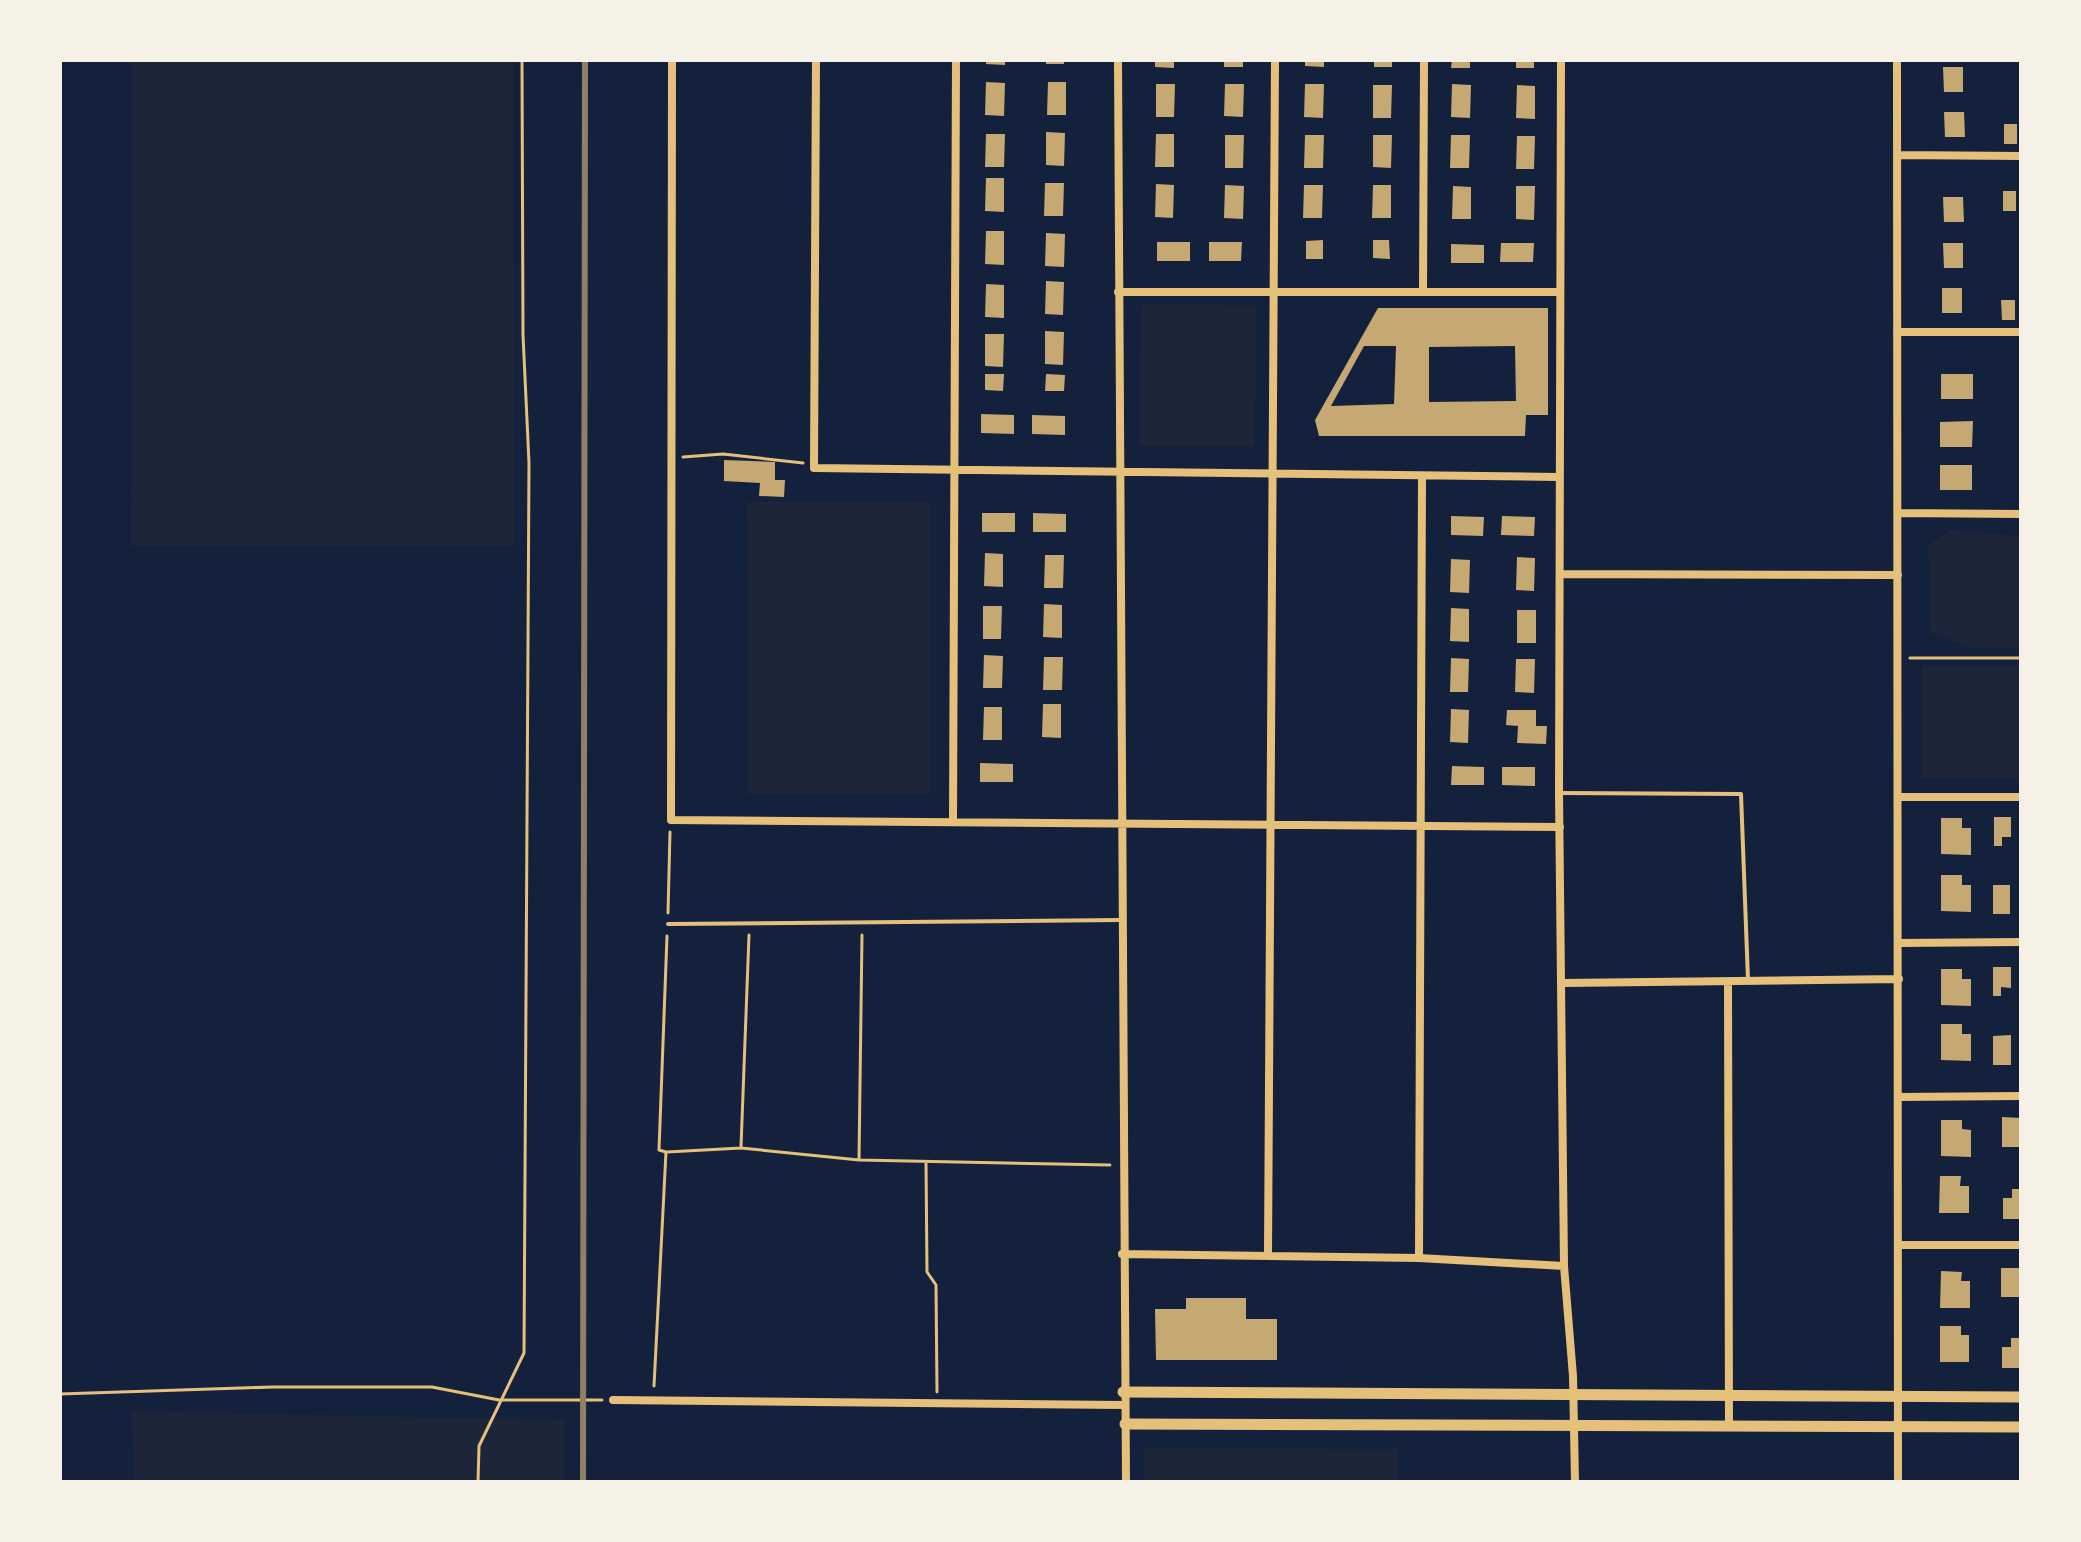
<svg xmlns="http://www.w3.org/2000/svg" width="2081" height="1542" font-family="Arial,sans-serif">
<rect width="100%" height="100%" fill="#14213d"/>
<path fill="#1d2539" d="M132 60H513L515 546H131Z
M1141 304 1256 305 1255 447 1140 446Z
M930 501V794H748L747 502Z
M1951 530 2021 536V649L1972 648 1931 633 1928 545Z
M1922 666H2021V778H1921Z
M132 1411 564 1420V1482H134Z
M1144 1448 1398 1449V1482H1144Z"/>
<path fill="#c6a872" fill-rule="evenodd" d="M986 60H1005V65L986 64Z
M1046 60H1064V64H1046Z
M1155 60H1174V68L1155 67Z
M1224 60H1243V67H1224Z
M1305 60H1324V67L1305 66Z
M1374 60H1392V67H1374Z
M1452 60H1470V68H1451Z
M1516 60H1534V68H1516Z
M1943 67H1963V92H1944Z
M986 82 1005 83 1004 116 985 115Z
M1048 82H1066V115H1047Z
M1156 84H1175L1174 117H1156Z
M1225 84H1244L1243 117 1224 116Z
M1305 84H1324L1323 118 1304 117Z
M1452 84 1471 85 1470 118 1451 117Z
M1373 85H1392L1391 118H1373Z
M1517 85 1535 86V119L1516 118Z
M1944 112H1964L1965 137H1945Z
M2004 124H2017V144H2004Z
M1046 132 1065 133 1064 166 1046 165Z
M986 134H1005L1004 167H985Z
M1156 134H1174V167H1155Z
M1225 135H1244L1243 168H1225Z
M1305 135H1324L1323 168H1304Z
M1373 135H1392L1391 168 1373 167Z
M1451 135H1470L1469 168H1450Z
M1517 136H1535L1534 169H1516Z
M986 178H1004V212L985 211Z
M1045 183H1064L1063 216H1044Z
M1156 184 1174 185 1173 218 1155 217Z
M1225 185 1244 186 1243 219 1224 218Z
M1304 185H1323L1322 218H1303Z
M1373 185H1391V218H1372Z
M1453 186 1471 187V219H1452Z
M1516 186H1535L1534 220 1516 219Z
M2003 191H2016V211H2003Z
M1943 197H1963L1964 222H1944Z
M986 231H1004V265L985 264Z
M1046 233 1065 234 1064 267 1045 266Z
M1323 240V259H1306V241Z
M1373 240H1389L1390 259 1373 258Z
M1157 242H1190V261H1157Z
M1209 242H1242L1241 261H1209Z
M1501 243H1534L1533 262H1500Z
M1943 243H1963V268H1944Z
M1451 244 1484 245V263H1451Z
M1046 281 1064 282 1063 315 1045 314Z
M986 284 1004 285V318L985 317Z
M1942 288H1962V313H1942Z
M2001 300H2015V320H2002Z
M1378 308H1548V415H1526L1525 436H1319L1315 420ZM1364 346H1396L1394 404 1331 406ZM1515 346 1516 401 1429 402V347Z
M1045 331 1064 332 1063 365 1045 364Z
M985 334H1004L1003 367 985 366Z
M985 374H1004L1003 391 985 390Z
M1046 374 1065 375 1064 391H1045Z
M1941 374H1973V399H1941Z
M981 414 1014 415V434L981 433Z
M1032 415 1065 416V435L1032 434Z
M1973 421 1972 447H1940V422Z
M724 460 775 462V480H785L784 497 759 496 760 483 724 481Z
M1940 465H1972V490H1940Z
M982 513H1015V532H982Z
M1033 513 1066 514V532H1033Z
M1451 516 1484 517 1483 536 1451 535Z
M1502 516 1535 517 1534 536 1501 535Z
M985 553 1003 554V587L984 586Z
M1045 555H1064L1063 588H1044Z
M1517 557 1535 558 1534 591 1516 590Z
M1451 559 1470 560 1469 593 1450 592Z
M1044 604 1062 605V638L1043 637Z
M983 606H1002L1001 639H983Z
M1451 608 1469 609V642L1450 641Z
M1517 610H1536V643H1517Z
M984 655 1003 656 1002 688H983Z
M1044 657H1063L1062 690H1043Z
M1451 658 1469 659 1468 692H1450Z
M1516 659H1535L1534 693 1515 692Z
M1043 704H1061V738L1042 737Z
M984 707H1002V740H983Z
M1451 709 1469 710 1468 743 1450 742Z
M1507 710H1536V726H1547L1546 744 1517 743 1518 726 1506 725Z
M980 763 1013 764V782H980Z
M1452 766 1484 767V785H1451Z
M1502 767H1535V786L1502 785Z
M1994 817H2011V837H2002V846H1994Z
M1941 818H1962V828H1971V855L1941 854Z
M1941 875H1962V885H1971V912L1941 911Z
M1993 885H2010V914H1993Z
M1993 967H2011V988L2001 987V996H1993Z
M1941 969H1962V979H1971V1006L1941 1005Z
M1941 1024H1962V1034H1971V1061L1941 1060Z
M2011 1035V1065H1993V1036Z
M2002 1117 2021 1118V1147H2002Z
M1941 1120H1962V1129L1971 1130V1157L1941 1156Z
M1940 1176H1961L1960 1186H1969V1213H1939Z
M2012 1189H2021V1219H2003V1198H2012Z
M2001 1268H2021V1297H2001Z
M1941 1271 1962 1272 1961 1281H1970V1308H1940Z
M1186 1298H1246V1319H1277V1360H1156L1155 1309H1186Z
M1940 1326H1961V1335H1969V1362H1940Z
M2011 1338H2021V1368H2002V1347H2011Z"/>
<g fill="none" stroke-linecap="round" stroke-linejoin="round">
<path stroke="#e5c07b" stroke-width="3" d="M683 457 723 454 803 463
M1910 658H2021
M668 913 670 832
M741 1147 749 935
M667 1152 741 1148 859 1160 1110 1165
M859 1160 862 935
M926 1162 927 1272 936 1285 937 1392
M654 1386 666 1152 659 1150 667 936
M60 1394 273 1387H432L499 1400H602
M478 1482 479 1446 524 1353 529 463 523 335 522 60"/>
<path stroke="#e5c07b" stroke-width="4" d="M1559 793 1741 794 1748 980
M668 924 1121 920"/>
<path stroke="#e5c07b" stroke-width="8" d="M672 60 671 820 1560 827
M816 60 814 468 1558 477
M1118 60 1126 1482
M1561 60 1559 793 1564 1266 1573 1376 1575 1482
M1897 60 1898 1482
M1897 155 2021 156
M1118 292H1558
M1423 292 1424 60
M1897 332H2021
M1898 513 2021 514
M1560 574 1898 575
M1898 797H2021
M953 821 956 60
M1899 943 2021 942
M1728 982 1729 1426
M1563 983 1899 979
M1899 1097 2021 1096
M1899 1245H2021
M1122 1254 1419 1258 1564 1266
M1268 1256 1275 60
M1419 1258 1422 476
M613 1400 1124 1405"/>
<path stroke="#e5c07b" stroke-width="11" d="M1123 1392 2021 1397
M1125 1424 2021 1427"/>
<path stroke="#918062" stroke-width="6" d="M583 1482 585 60"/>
</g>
<rect width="2081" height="1542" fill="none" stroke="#f6f1e7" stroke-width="124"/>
</svg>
